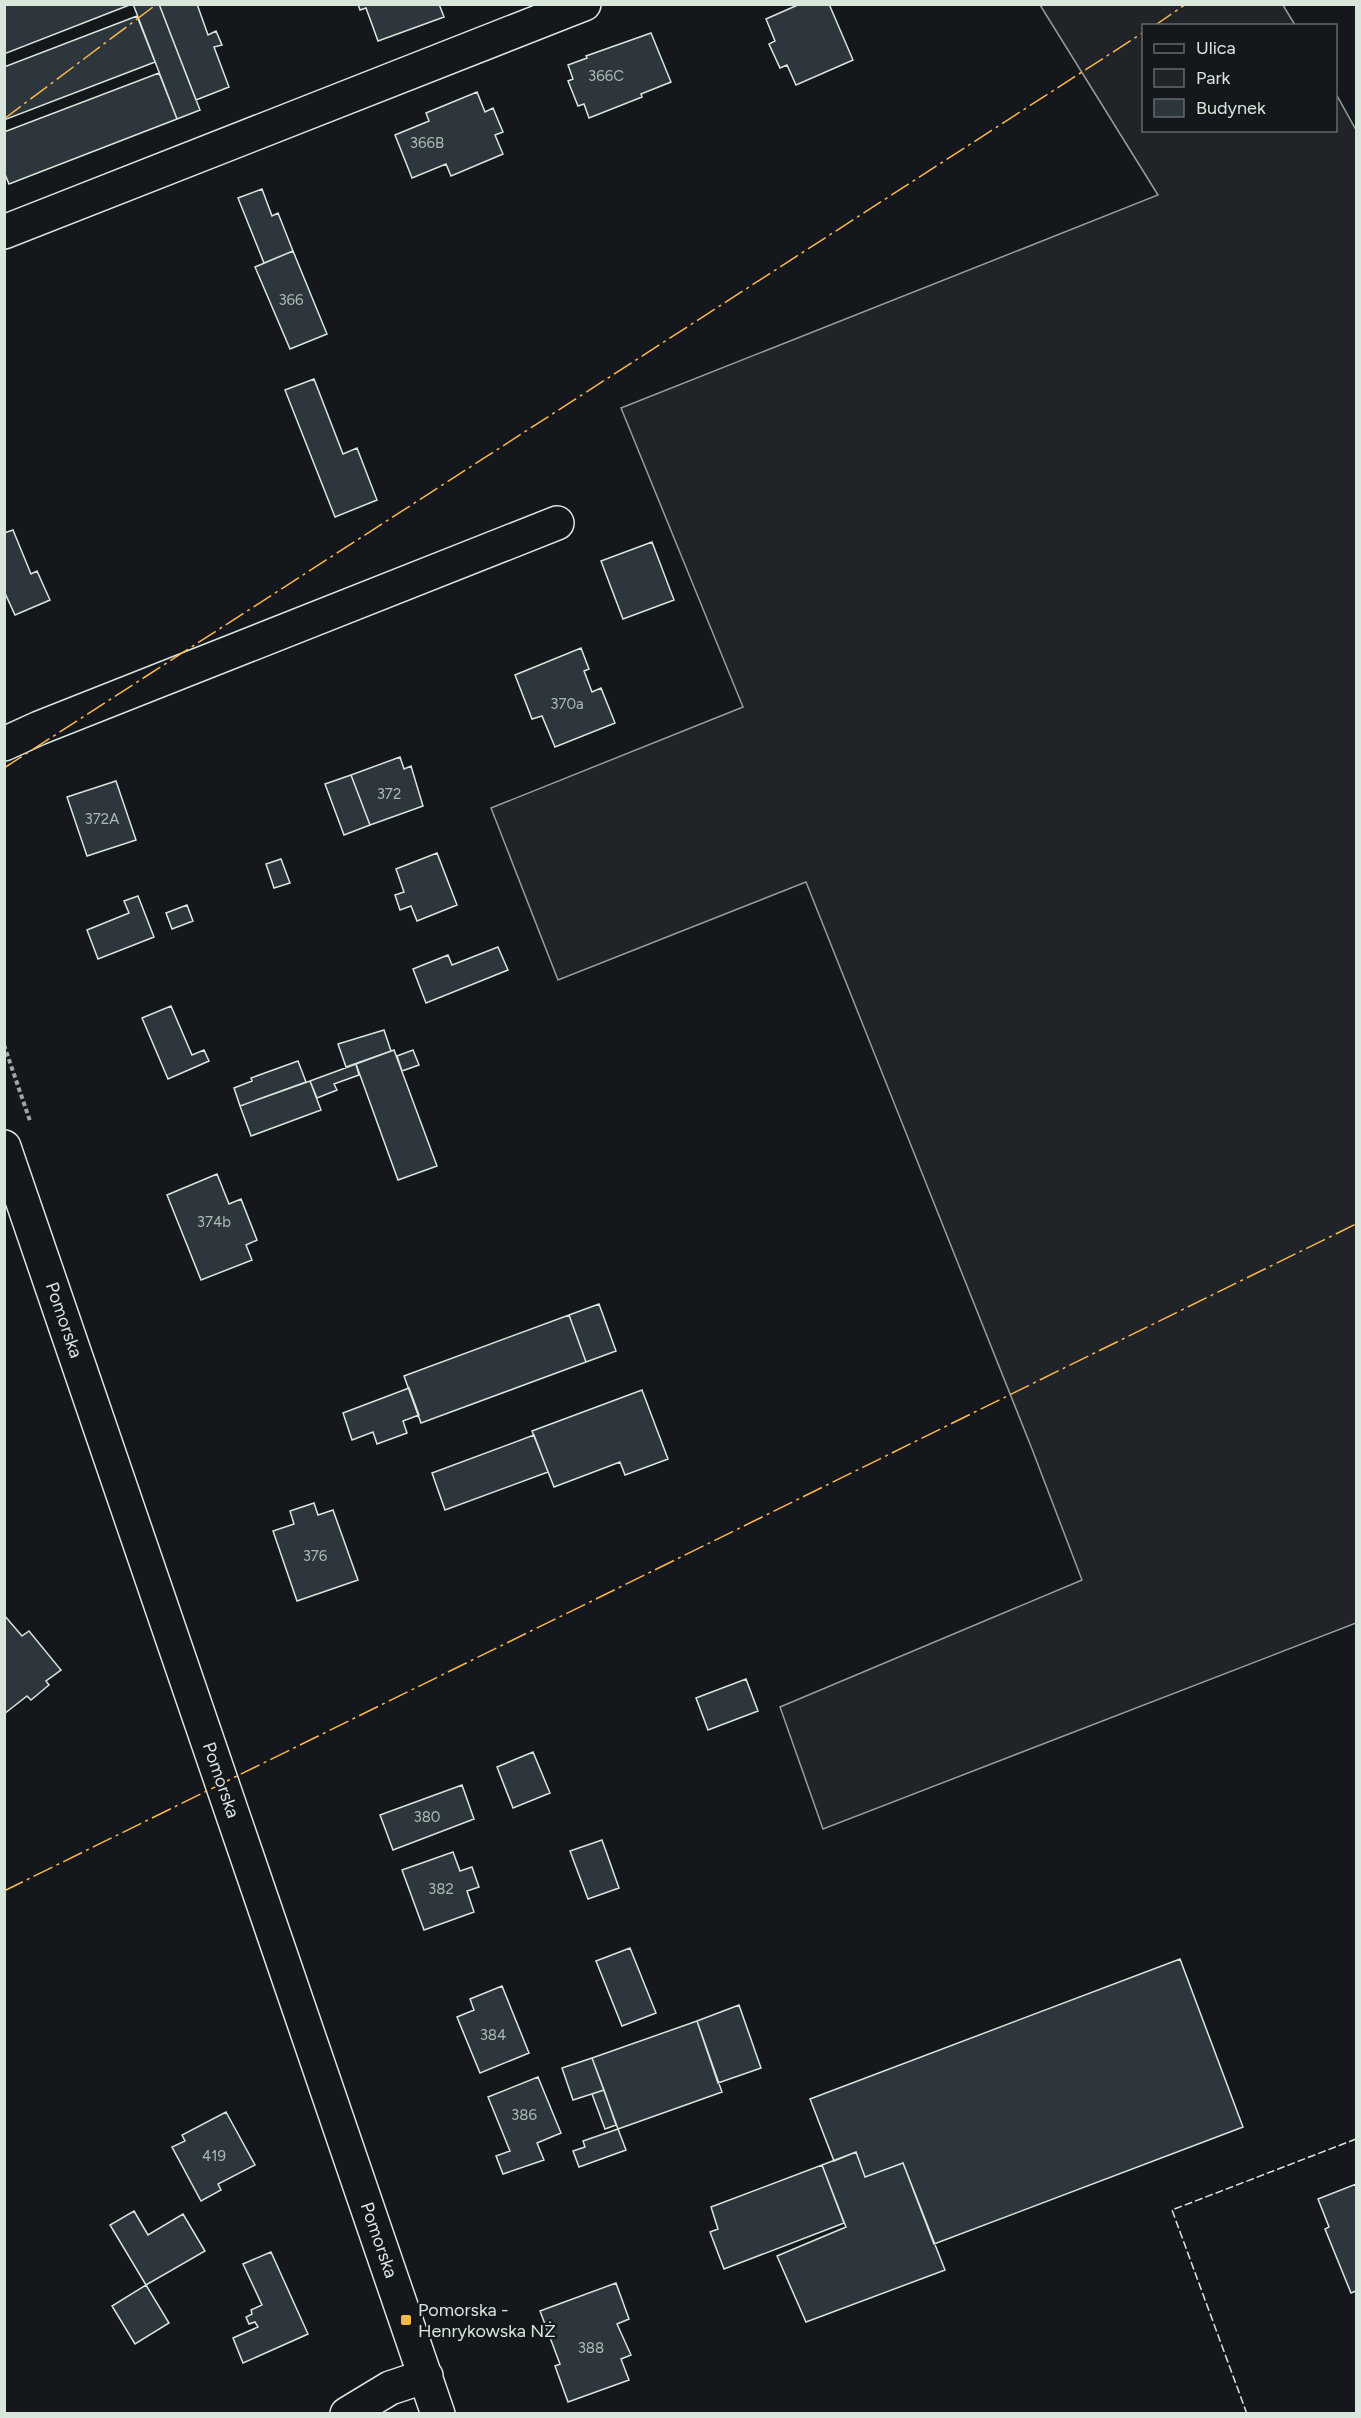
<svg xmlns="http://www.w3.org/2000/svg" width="1361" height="2418" font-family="Figtree,sans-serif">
<rect width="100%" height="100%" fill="#14181c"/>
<path fill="#202428" stroke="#939e99" stroke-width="1.5" d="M1040 5H1283L1295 25 1144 26V130H1336V94L1356 130V1623L823 1829 780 1707 1082 1580 1032 1449 806 882 558 980 491 808 743 707 621 408 1158 195Z"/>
<path fill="#2c363c" stroke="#d8e6dc" stroke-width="1.5" d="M4 4H132L4 54Z
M133 4H159L200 110 177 119Z
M159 4H197L208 35 216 31 222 45 214 47 229 87 196 100Z
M358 4H439L444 17 378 41 366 8 360 10Z
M800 4H829L853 60 796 85 787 65 780 68 769 44 775 41 766 19Z
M137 16 155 62 4 120V67Z
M651 33 671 82 641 94 642 97 589 118 584 104 578 106 568 81 573 79 568 65 587 58 586 56Z
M159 73 177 119 9 184 4 172V132Z
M477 92 485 112 493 108 503 132 495 135 503 154 451 176 446 164 412 178 395 135 429 121 426 113Z
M262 189 272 216 278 213 293 251 264 263 238 198Z
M293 251 327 334 290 349 255 267Z
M314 379 343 454 357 448 377 500 335 517 285 390Z
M13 530 31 574 37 571 50 600 15 615 4 591V533Z
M652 542 674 600 623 619 601 561Z
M581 648 589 669 584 671 592 692 601 688 615 723 555 747 542 716 532 719 515 675Z
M400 757 404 769 411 766 423 806 370 825 351 775Z
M351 775 370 825 344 835 325 784Z
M116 781 136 840 87 856 67 797Z
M437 853 457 905 417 921 411 906 400 910 395 895 404 892 396 869Z
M281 859 290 883 274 888 266 864Z
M138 896 154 937 98 959 87 930 129 913 124 901Z
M187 905 193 921 172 929 166 913Z
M498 947 508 970 426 1003 413 969 448 955 452 965Z
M171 1006 192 1055 204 1050 209 1061 168 1079 142 1018Z
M384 1030 391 1051 346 1067 338 1044Z
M394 1050 437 1166 398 1180 356 1064Z
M413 1050 419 1065 402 1071 397 1056Z
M298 1061 306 1082 240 1106 234 1088 252 1081 251 1078Z
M356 1064 359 1075 334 1084 337 1090 317 1098 310 1081Z
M310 1081 321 1110 251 1136 240 1106Z
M217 1174 229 1204 241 1199 257 1240 246 1245 252 1260 201 1280 167 1195Z
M599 1304 616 1351 586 1362 569 1315Z
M569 1315 586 1362 421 1423 404 1376Z
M409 1388 419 1415 403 1421 407 1433 377 1444 373 1432 352 1440 343 1413Z
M642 1390 668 1459 625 1475 620 1462 554 1487 532 1431Z
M534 1435 548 1472 445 1510 432 1473Z
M314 1503 318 1515 333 1510 358 1580 297 1601 273 1531 294 1524 290 1511Z
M4 1615 22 1636 29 1631 61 1670 46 1681 49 1685 31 1700 27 1696 4 1714Z
M746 1679 758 1711 708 1730 696 1698Z
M533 1752 550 1793 513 1808 497 1767Z
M462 1785 474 1819 393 1850 380 1815Z
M602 1840 619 1888 588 1899 570 1851Z
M453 1852 460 1871 472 1867 479 1887 467 1891 474 1912 424 1930 402 1870Z
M630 1948 656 2013 622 2026 596 1961Z
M1180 1959 1243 2127 934 2244 903 2163 865 2177 856 2152 834 2161 810 2099Z
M502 1986 529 2053 480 2073 457 2017 474 2010 470 1999Z
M739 2005 761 2068 718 2083 697 2021Z
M697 2021 722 2092 618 2129 592 2058Z
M592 2058 604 2090 573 2100 562 2068Z
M538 2077 561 2133 537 2143 544 2160 503 2174 496 2156 510 2151 488 2097Z
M604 2090 616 2125 605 2129 592 2094Z
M226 2112 255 2165 218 2184 221 2190 201 2201 172 2147 185 2141 182 2135Z
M618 2129 626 2150 579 2167 573 2151 585 2147 583 2141Z
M856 2152 865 2177 903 2163 945 2270 806 2322 777 2256 846 2227 822 2165Z
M822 2165 844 2223 724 2269 710 2232 718 2229 711 2207Z
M1356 2184V2291L1351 2293 1325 2229 1329 2227 1318 2199Z
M134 2211 148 2235 183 2214 205 2251 146 2285 110 2225Z
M271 2252 308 2334 243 2363 233 2338 258 2327 255 2322 249 2324 246 2317 252 2314 251 2310 262 2305 243 2264Z
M616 2283 629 2319 617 2324 631 2355 621 2359 629 2380 568 2402 555 2366 560 2364 540 2311Z
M146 2285 169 2323 135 2344 112 2306Z"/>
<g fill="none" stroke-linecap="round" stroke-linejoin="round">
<defs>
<path id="minor" d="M4 232 584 4
M4 744 39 728 557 523
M4 1147 438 2414
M347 2414 390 2388 426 2376"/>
</defs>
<use href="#minor" stroke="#d8e6dc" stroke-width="36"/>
<path stroke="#9da8a2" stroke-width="4" stroke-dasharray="4.5 3" stroke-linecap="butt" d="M4 1045 30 1121"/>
<use href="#minor" stroke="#14181c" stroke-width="33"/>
<path stroke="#d8e6dc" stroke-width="1.5" stroke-dasharray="8 3" stroke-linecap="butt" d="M1247 2414 1172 2210 1356 2139"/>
<path stroke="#ffb74d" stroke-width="1.5" stroke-dasharray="21 4.5 3 4.5" stroke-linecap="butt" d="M1154 26 1186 4
M4 119 157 4
M4 768 1144 32
M4 1891 1356 1224"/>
</g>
<rect fill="#ffb74d" stroke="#14181c" stroke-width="2" x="400" y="2314" width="12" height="12" rx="3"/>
<g text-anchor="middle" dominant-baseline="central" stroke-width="4.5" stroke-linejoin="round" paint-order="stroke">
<g font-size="15" fill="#adbab4">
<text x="606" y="76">366C</text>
<text x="427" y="143">366B</text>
<text x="291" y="300">366</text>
<text x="567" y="704">370a</text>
<text x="389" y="794">372</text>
<text x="102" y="819">372A</text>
<text x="214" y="1222">374b</text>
<text x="315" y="1556">376</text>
<text x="427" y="1817">380</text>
<text x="441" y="1889">382</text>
<text x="493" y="2035">384</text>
<text x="524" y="2115">386</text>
<text x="214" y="2156">419</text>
<text x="591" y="2348">388</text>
</g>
<g font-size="18" fill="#d8e6dc" stroke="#14181c">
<text transform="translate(64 1320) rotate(71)">Pomorska</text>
<text transform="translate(221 1780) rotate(71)">Pomorska</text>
<text transform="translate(379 2240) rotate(71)">Pomorska</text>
</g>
<g font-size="18" fill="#d8e6dc" stroke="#14181c" text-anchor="start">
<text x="418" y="2310">Pomorska -<tspan x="418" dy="21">Henrykowska NŻ</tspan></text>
</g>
</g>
<rect width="1361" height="2418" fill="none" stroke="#d8e6dc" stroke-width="12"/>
<rect x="1142" y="24" width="195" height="108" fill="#14181c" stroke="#626a69" stroke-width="1.5"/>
<rect x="1154" y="44" width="30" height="9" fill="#14181c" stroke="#626a69" stroke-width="1.5"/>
<text x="1196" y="54" font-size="18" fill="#d8e6dc">Ulica</text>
<rect x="1154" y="69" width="30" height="18" fill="#202428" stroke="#626a69" stroke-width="1.5"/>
<text x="1196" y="84" font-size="18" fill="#d8e6dc">Park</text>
<rect x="1154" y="99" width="30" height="18" fill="#2c363c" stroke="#626a69" stroke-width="1.5"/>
<text x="1196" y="114" font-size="18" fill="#d8e6dc">Budynek</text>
</svg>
